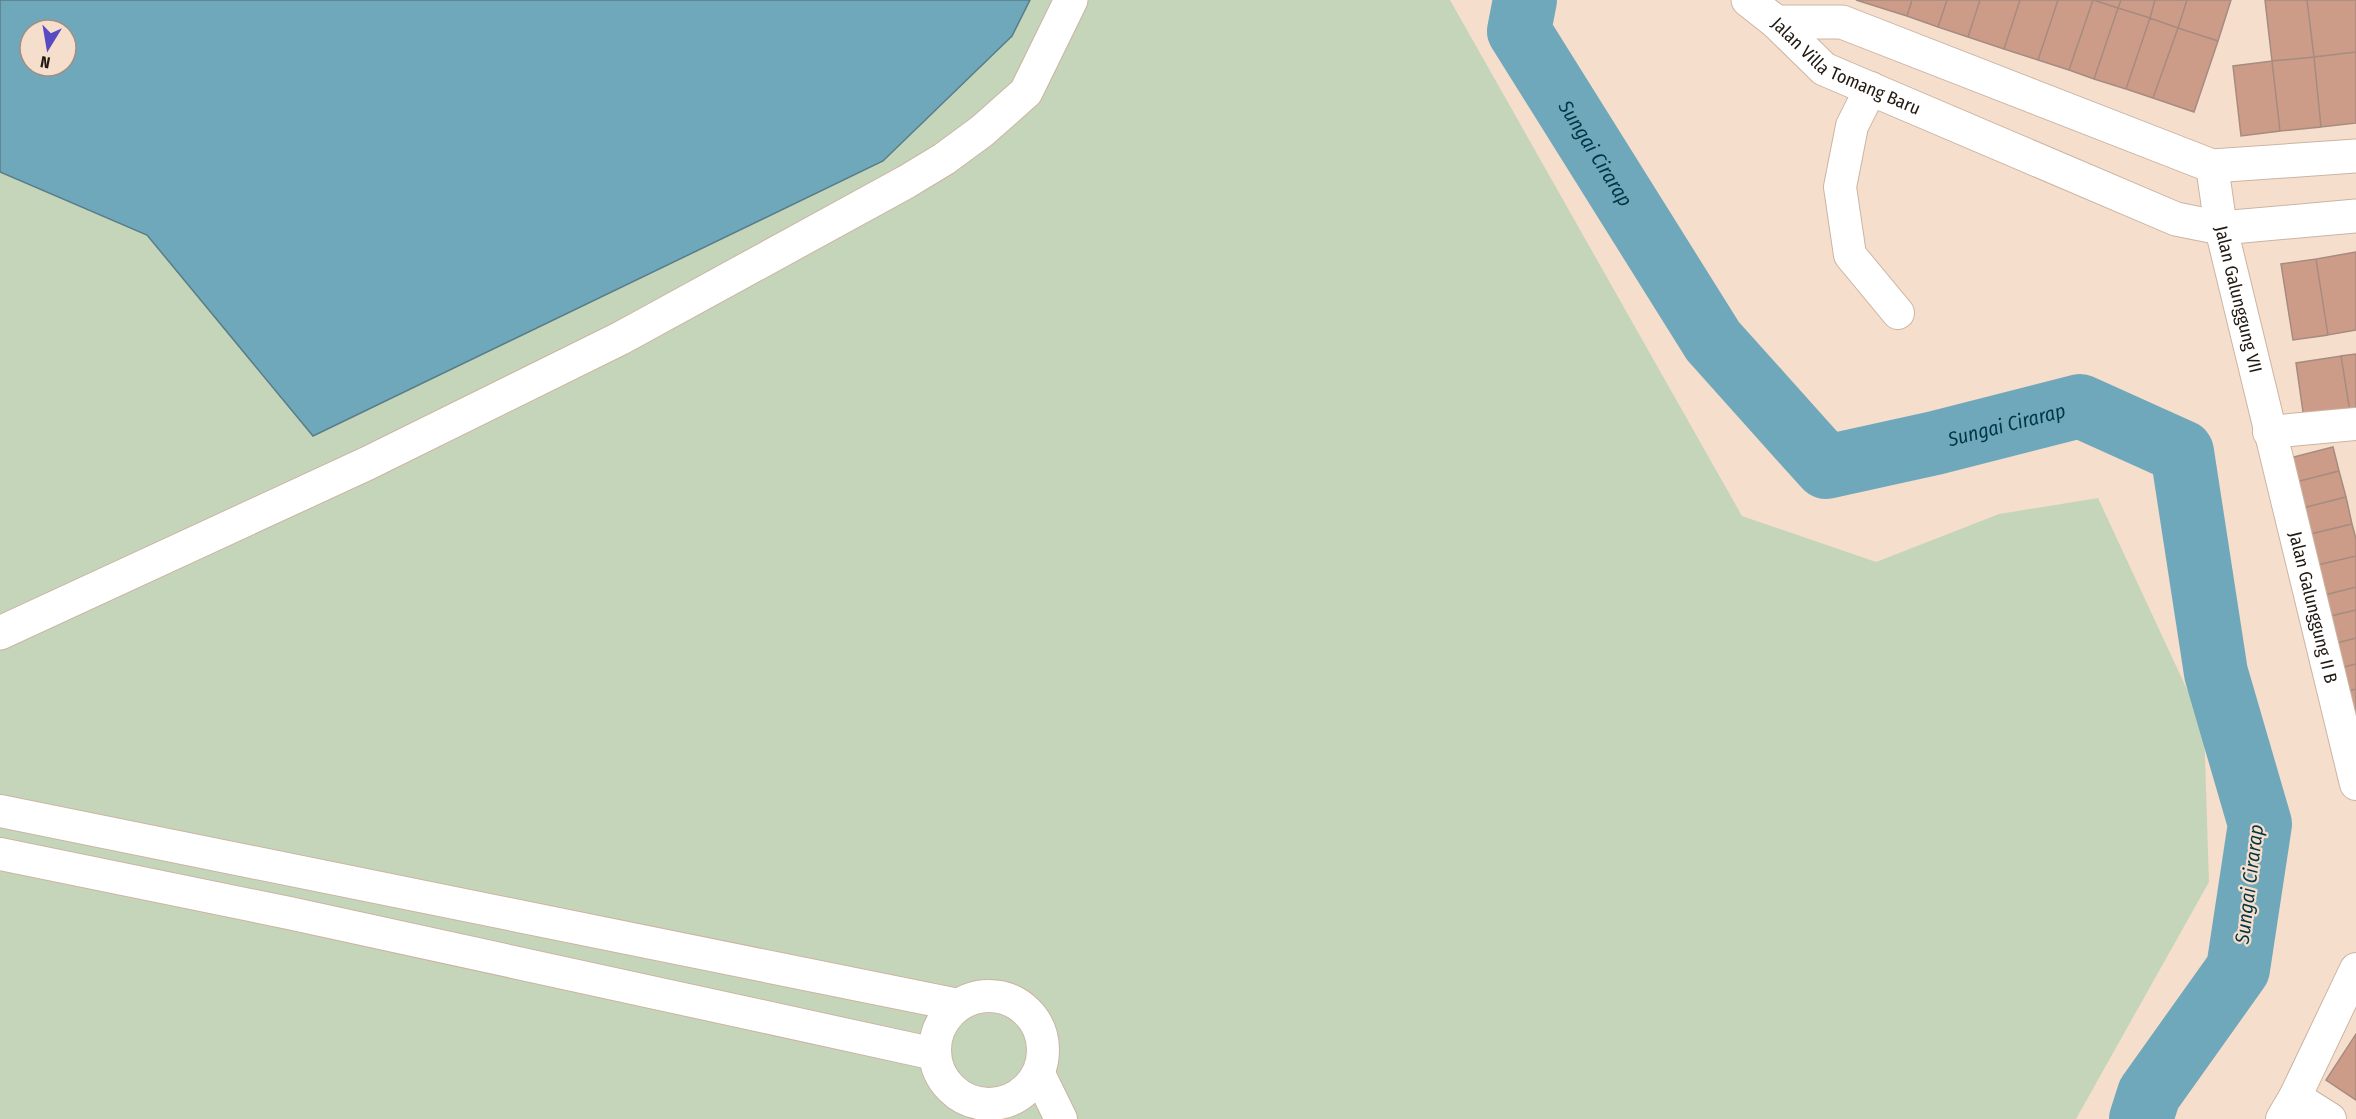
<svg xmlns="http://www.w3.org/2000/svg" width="2356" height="1119" font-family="'Fira Sans Condensed',sans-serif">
<rect width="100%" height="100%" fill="#f6decc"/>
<path fill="#c5d5ba" d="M1030 0H1450L1742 516 1876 562 1999 514 2098 498 2204 726 2209 882 2076 1119H0V172L147 235 314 436 1012 36Z"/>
<path fill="#70a8bb" stroke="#587d88" stroke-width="1.5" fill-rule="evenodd" d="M0 0H1030L1012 36 883 161 313 436 147 235 0 172ZM30 30H66V66H30Z"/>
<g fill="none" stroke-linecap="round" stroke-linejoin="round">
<path stroke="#70a8bb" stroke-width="64" id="s1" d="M1525 0 1519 31 1713 341 1826 467 1935 443 2080 406 2182 452 2216 673 2260 824 2238 969 2149 1094 2141 1119"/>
</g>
<path fill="#cd9c89" stroke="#a68b81" stroke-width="1.5" d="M1856 0H1912L1907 16Z
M1912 0H1947L1938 27 1907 16Z
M1947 0H1980L1968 37 1938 27Z
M1980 0H2020L2004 49 1968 37Z
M2020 0H2058L2038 60 2004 49Z
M2058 0H2093L2069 70 2038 60Z
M2093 0 2118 8 2094 79 2069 70Z
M2094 0H2121L2118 8Z
M2121 0H2155L2150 18 2118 8Z
M2155 0H2187L2178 28 2150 18Z
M2187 0H2231L2218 41 2178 28Z
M2265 0H2307L2314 57 2272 61Z
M2307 0H2356V52L2314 57Z
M2118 8 2150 18 2126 89 2094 79Z
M2150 18 2178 28 2153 98 2126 89Z
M2178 28 2218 41 2194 112 2153 98Z
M2356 52V123L2321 127 2314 57Z
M2314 57 2321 127 2280 131 2272 61Z
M2272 61 2280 131 2241 136 2233 66Z
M2356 252V330L2328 335 2316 259Z
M2316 259 2328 335 2293 340 2281 264Z
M2356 354V418H2351L2341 356Z
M2341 356 2351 418 2305 426 2296 363Z
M2333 447 2339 471 2288 484 2282 460Z
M2339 471 2346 497 2295 510 2288 484Z
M2346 497 2352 524 2302 536 2295 510Z
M2352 524 2356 539V556L2309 567 2302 536Z
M2356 556V587L2317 597 2309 567Z
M2356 587V610L2322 618 2317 597Z
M2356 610V638L2329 645 2322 618Z
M2356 638V664L2335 669 2329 645Z
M2356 664V689L2341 693 2335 669Z
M2356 689V720L2341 693Z
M2356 1034V1100L2326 1080Z"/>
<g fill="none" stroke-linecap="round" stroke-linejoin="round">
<defs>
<g id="street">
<path d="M1871 88 1852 126 1840 187 1850 255 1898 313"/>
<path id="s2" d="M2212 166 2221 228 2230 265 2356 784"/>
<path d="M2269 432 2356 424"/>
<path d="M0 811 958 1005"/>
<path d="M0 854 289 913 935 1054"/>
<circle cx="989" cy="1050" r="54"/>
<path d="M1039 1074 1061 1119"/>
<path d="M2295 1097 2330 1119"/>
<path d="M2282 1119 2295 1097 2356 969"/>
</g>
<g id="secondary">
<path id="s3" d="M1748 0 1776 22 1824 69 2176 219 2221 228 2356 216"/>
<path d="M1776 22H1842L2212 166 2356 156"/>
<path d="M0 633 368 463 621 338 906 182 944 159 982 131 1026 92 1071 0"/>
</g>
</defs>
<use href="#street" stroke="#ccb4a3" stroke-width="34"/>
<use href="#secondary" stroke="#ccb4a3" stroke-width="35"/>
<use href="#street" stroke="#fff" stroke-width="32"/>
<use href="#secondary" stroke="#fff" stroke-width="33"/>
</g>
<g text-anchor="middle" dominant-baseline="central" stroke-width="4.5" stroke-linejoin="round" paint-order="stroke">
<g font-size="18" fill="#211912" stroke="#f6decc">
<text stroke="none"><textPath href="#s3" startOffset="120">Jalan Villa Tomang Baru</textPath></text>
<text stroke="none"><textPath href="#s2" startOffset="136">Jalan Galunggung VII</textPath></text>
<text stroke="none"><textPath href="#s2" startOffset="453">Jalan Galunggung II B</textPath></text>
</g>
<g font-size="20" font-style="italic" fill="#003644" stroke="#f6decc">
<text stroke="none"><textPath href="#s1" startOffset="176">Sungai Cirarap</textPath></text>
<text stroke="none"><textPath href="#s1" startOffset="752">Sungai Cirarap</textPath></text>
<text transform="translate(2249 884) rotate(-83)">Sungai Cirarap</text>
</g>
</g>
<g transform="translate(48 48) rotate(191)"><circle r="28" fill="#f6decc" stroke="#a18f82" stroke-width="1.5"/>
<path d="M0-4.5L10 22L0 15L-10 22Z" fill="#584ac2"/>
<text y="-9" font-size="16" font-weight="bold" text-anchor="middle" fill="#211912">N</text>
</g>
</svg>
